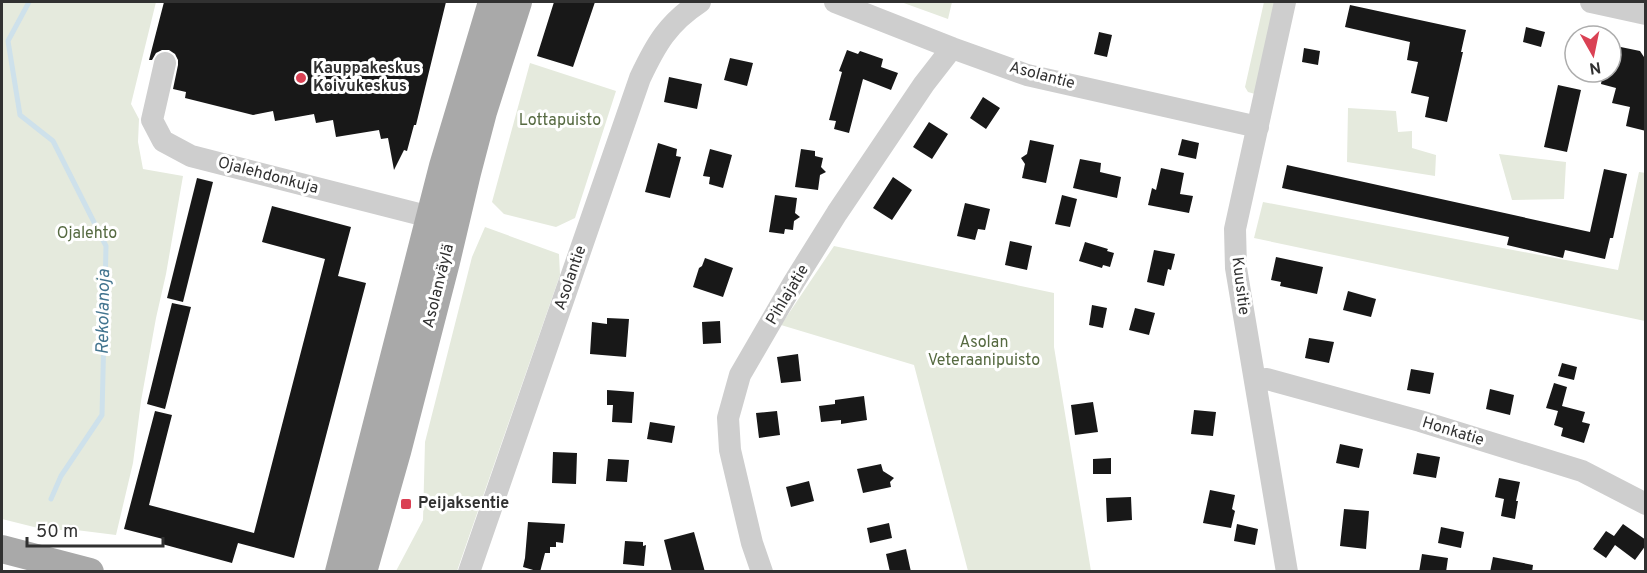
<svg xmlns="http://www.w3.org/2000/svg" width="1647" height="573" font-family="Overpass,sans-serif">
<rect width="100%" height="100%" fill="#fff"/>
<path fill="#e5eadd" d="M2 2H156L131 104 139 119 138 142 143 169 183 176 166 274 156 318 141 401 133 463 116 535 76 530H46L2 519Z
M901 2H952L948 19Z
M1264 2H1276L1255 94 1248 92 1245 87Z
M530 63 616 91 575 218 556 227 504 214 492 202Z
M1348 108 1396 111 1398 132 1412 131V148L1436 155 1435 176 1347 162Z
M1499 154 1566 162 1564 199 1512 200Z
M1639 172 1646 173 1645 321 1254 238 1263 202 1618 270Z
M485 227 559 254 560 275 457 571H396L423 520 425 442 472 257Z
M834 246 1054 293V347L1091 571H968L914 365 781 325Z"/>
<g fill="none" stroke-linecap="round" stroke-linejoin="round">
<path stroke="#cee1eb" stroke-width="5" d="M29 2 8 41 20 115 53 141 106 246 102 415 61 476 51 499"/>
</g>
<path fill="#181818" d="M164 2H446L416 125H414L407 151 404 150 394 170 388 138 381 139 379 130 336 137 333 120 316 123 314 114 275 121 273 111 253 115 185 98 186 92 173 89 178 65V60L175 54 169 50H162L156 53 152 60H149Z
M554 2H595L573 67 537 56Z
M1350 5 1466 30 1461 52H1463L1447 122 1425 117 1429 97 1411 93 1418 62 1407 60 1410 42 1345 27Z
M1526 27 1545 32 1541 47 1523 42Z
M1099 32 1112 35 1107 57 1094 54Z
M1611 45 1640 51 1646 60V131L1626 126 1630 107 1612 103 1616 88 1601 84 1603 72H1611Z
M1304 48 1320 51 1318 65 1302 62Z
M847 50 858 54 860 51 883 59 881 67 898 73 891 90 863 79 849 133 834 129 836 121 829 120 842 72 839 71Z
M730 58 753 63 747 86 724 80Z
M669 77 702 84 697 109 664 102Z
M1558 85 1581 90 1567 152 1544 147Z
M983 97 1000 108 986 129 970 118Z
M929 122 948 134 932 159 913 147Z
M1182 139 1199 143 1196 159 1178 155Z
M1030 140 1054 145 1046 183 1022 178 1025 164 1021 158 1027 154Z
M658 143 677 149 676 156 681 157 670 198 645 192Z
M710 149 732 155 723 188 709 184 710 177 703 176Z
M801 149 815 151V156L823 158 821 167 826 172 820 175 818 190 795 187Z
M1080 159 1101 163 1100 172 1121 177 1117 198 1073 188Z
M1287 165 1590 232 1604 169 1627 174 1613 238H1610L1605 259 1565 250 1563 258 1507 245 1509 237 1282 188Z
M1161 168 1184 173 1180 194 1193 196 1189 213 1148 205 1152 188 1156 190Z
M893 177 912 190 892 220 873 208Z
M197 178 213 182 183 302 167 298Z
M775 195 797 198 795 213 800 217 794 221 793 230 785 229 784 234 769 232Z
M1062 195 1077 199 1070 227 1055 224Z
M965 203 990 209 985 230 978 229 975 240 957 236Z
M272 206 351 227 338 276 366 283 294 558 238 543 232 563 162 544 163 539 124 529 155 411 172 415 149 505 254 533 325 259 262 242Z
M1010 241 1032 246 1027 270 1005 265Z
M1085 242 1108 249 1107 251 1114 253 1110 267 1103 265 1102 268 1079 261Z
M1154 250 1175 254 1171 270 1168 269 1164 286 1147 282Z
M1276 257 1323 267 1317 294 1280 286 1281 282 1271 280Z
M705 258 733 268 723 297 693 287 699 268 702 266Z
M1348 291 1376 299 1371 317 1343 310Z
M172 303 191 307 165 409 147 404Z
M1092 305 1107 308 1103 328 1089 325Z
M1135 308 1155 313 1149 335 1129 330Z
M607 318 629 319 626 357 590 354 592 322 607 324Z
M720 321 721 343 703 344 702 322Z
M1309 338 1334 342 1329 363 1305 358Z
M798 354 801 381 781 383 777 357Z
M1562 363 1577 367 1574 380 1558 376Z
M1411 369 1434 373 1430 394 1407 390Z
M1554 383 1567 387 1562 406 1585 412 1582 422 1590 424 1584 443 1561 436 1563 428 1554 425 1558 411 1546 408Z
M1490 389 1514 395 1510 415 1486 409Z
M607 390 634 392 632 423 612 422 613 405H607Z
M864 396 867 420 841 424V420L821 422 819 406 835 404V400Z
M1093 402 1098 432 1075 435 1071 405Z
M1194 410 1216 412 1213 436 1191 434Z
M777 411 780 435 759 438 756 413Z
M650 422 675 426 672 443 647 439Z
M1340 444 1363 449 1359 468 1336 463Z
M553 452 577 453 576 484 552 483Z
M1417 453 1440 457 1436 478 1413 474Z
M1111 458V474H1093V459Z
M608 459 629 460 627 482 606 481Z
M881 464 883 471 894 478 890 482 891 487 863 493 857 469Z
M1499 478 1520 482 1516 501H1518L1515 519 1501 516 1504 499 1495 497Z
M809 481 814 501 791 507 786 487Z
M1210 490 1235 495 1232 509 1235 511 1231 528 1203 523Z
M1131 497 1132 520 1107 522 1106 498Z
M1344 509 1369 511 1366 549 1340 546Z
M528 522 565 524 563 543 556 542V547H550V553H545L540 572 523 567 525 558Z
M889 523 892 538 870 543 867 528Z
M1237 524 1258 529 1255 545 1234 541Z
M1623 524 1646 540V545L1635 560 1615 545 1606 558 1593 549 1606 531 1614 536Z
M1441 527 1464 532 1461 548 1438 543Z
M694 532 705 572H672L664 540Z
M625 541 643 542V546L646 545 644 566 623 564Z
M906 549 911 572H890L886 554Z
M1422 554 1448 558 1446 572H1419Z
M1493 557 1533 565 1532 572H1490Z"/>
<g fill="none" stroke-linecap="round" stroke-linejoin="round">
<path stroke="#cecece" stroke-width="22" d="M835 2 952 48 1027 75 1258 127
M1285 2 1235 229 1236 268 1287 572
M1591 2 1646 14
M165 63 152 120 163 141 191 156 446 221
M1255 380 1267 379 1420 421 1582 471 1646 504
M469 572 640 78C656 44 668 23 700 2
M762 572 752 543 730 450 728 418 740 375 794 282 837 213 924 84 952 48"/>
<path stroke="#a9a9a9" stroke-width="28" d="M2 549 90 572
M339 572 443 166 492 2
M363 572 397 452 446 262 467 173 483 112 518 2"/>
</g>
<g fill="#da4154" stroke="#fff" stroke-width="2">
<circle cx="301" cy="78" r="6"/>
<rect x="400" y="498" width="12" height="12" rx="3"/>
</g>
<g text-anchor="middle" dominant-baseline="central" stroke-width="6" stroke-linejoin="round" paint-order="stroke">
<g font-size="16" font-weight="bold" fill="#313131" stroke="#fff" text-anchor="start">
<text x="313" y="69">Kauppakeskus<tspan x="313" dy="18">Koivukeskus</tspan></text>
<text x="418" y="504">Peijaksentie</text>
</g>
<g font-size="16" fill="#313131" stroke="#fff">
<text transform="translate(1042 76) rotate(15)">Asolantie</text>
<text transform="translate(268 176) rotate(15)">Ojalehdonkuja</text>
<text transform="translate(571 278) rotate(-71)">Asolantie</text>
<text transform="translate(439 286) rotate(-76)">Asolanväylä</text>
<text transform="translate(1240 286) rotate(83)">Kuusitie</text>
<text transform="translate(788 295) rotate(-59)">Pihlajatie</text>
<text transform="translate(1453 432) rotate(17)">Honkatie</text>
</g>
<g font-size="16" fill="#566a41" stroke="#fff">
<text x="560" y="121">Lottapuisto</text>
<text x="87" y="234">Ojalehto</text>
<text x="984" y="343">Asolan<tspan x="984" dy="18">Veteraanipuisto</tspan></text>
</g>
<g font-size="18" font-style="italic" fill="#43758f" stroke="#fff">
<text transform="translate(104 312) rotate(-89)">Rekolanoja</text>
</g>
</g>
<rect width="1647" height="573" fill="none" stroke="#313131" stroke-width="6"/>
<g transform="translate(1593 54) rotate(171)"><circle r="28" fill="#ffffff" stroke="#adadad" stroke-width="1.5"/>
<path d="M0-4.5L10 22L0 15L-10 22Z" fill="#da4154"/>
<text y="-9" font-size="16" font-weight="bold" text-anchor="middle" fill="#313131">N</text>
</g>
<path d="M27 537v9h136v-9" fill="none" stroke="#313131" stroke-width="3"/>
<text x="36" y="537" font-size="18" fill="#313131" stroke="#ffffff" stroke-width="4.5" paint-order="stroke">50 m</text>
</svg>
